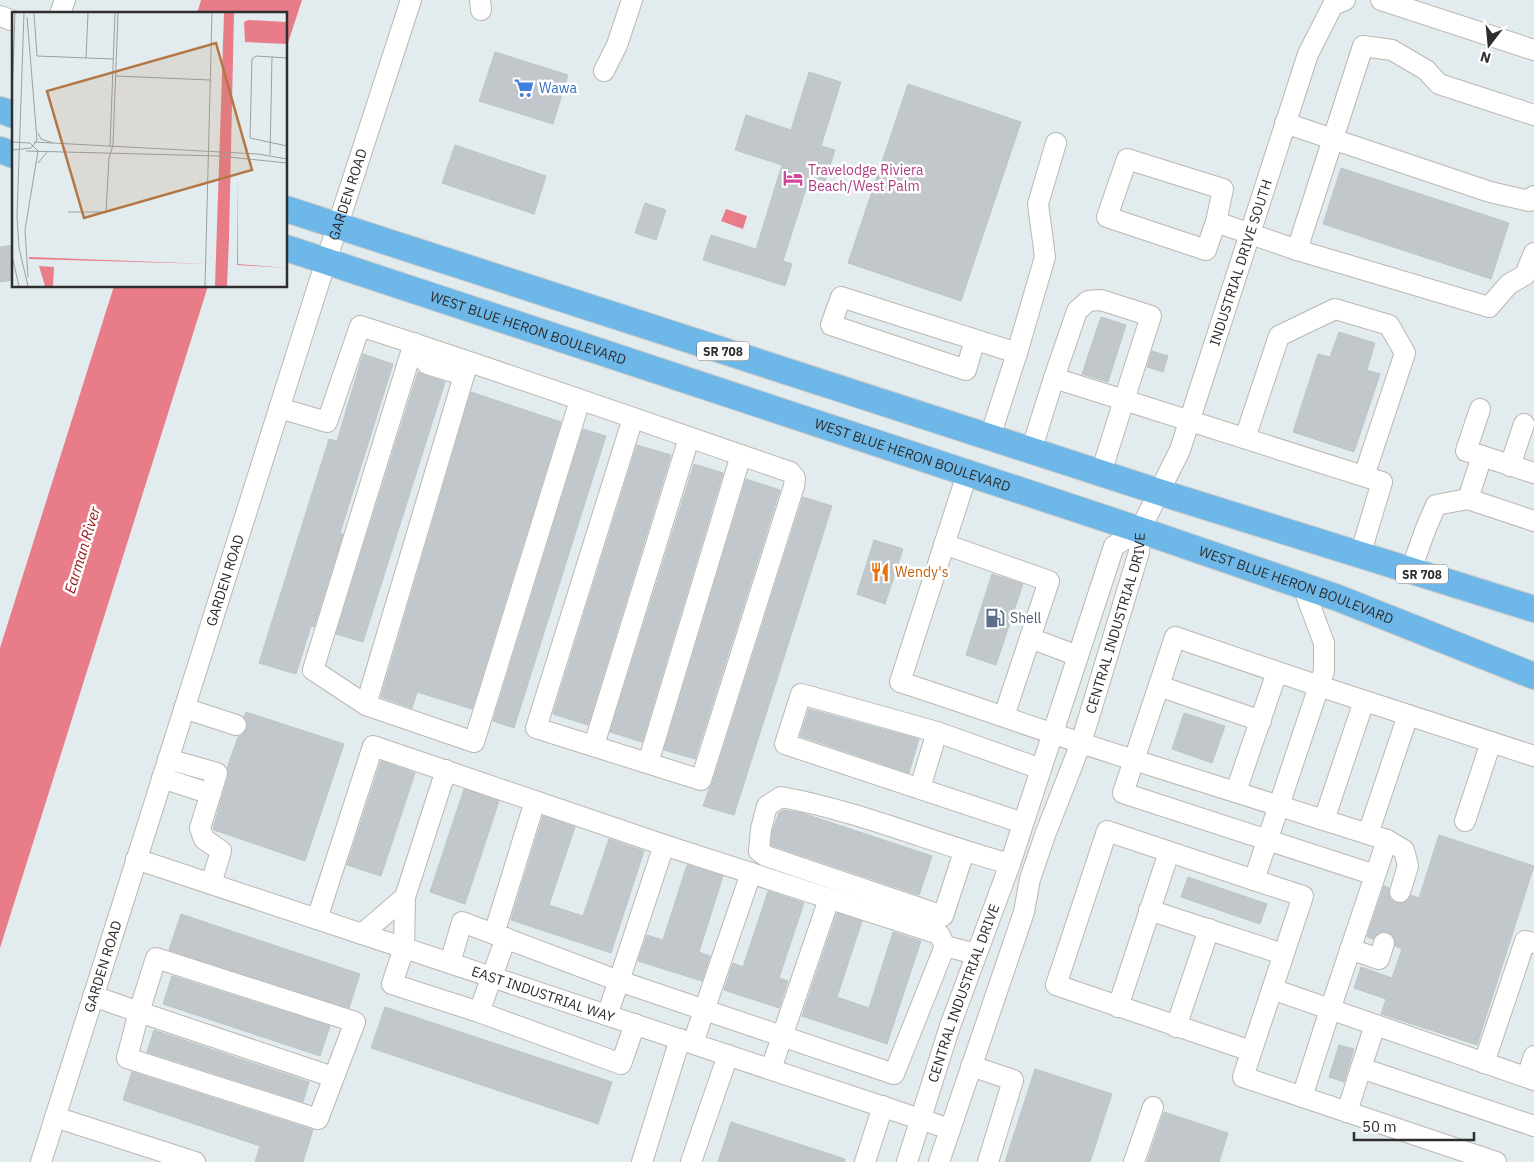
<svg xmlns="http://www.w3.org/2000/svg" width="1534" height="1162" font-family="'IBM Plex Sans',sans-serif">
<rect width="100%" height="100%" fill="#e2ecee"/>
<path fill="#e87d89" d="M201 0H302L286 49V14H197Z
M726 209 747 216 743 229 721 221Z
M114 286H208L0 948V648Z"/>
<path fill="#c1c7ca" stroke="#bbc6ca" d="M495 52 568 75 553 124 479 101Z
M809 72 841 82 821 146 835 150 825 181 810 176 783 261 792 264 785 286 703 260 711 235 756 249 782 165 735 150 746 115 791 130Z
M908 84 1021 122 961 301 848 263Z
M455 145 546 176 534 214 442 183Z
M1341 168 1509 223 1491 279 1323 224Z
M645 203 666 210 656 240 635 233Z
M14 245V280L0 282V247Z
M1101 317 1126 325 1108 382 1082 374Z
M1339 332 1375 343 1367 370 1380 374 1354 452 1293 432 1318 354 1330 357Z
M1152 351 1168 356 1163 372 1147 367Z
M363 354 393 364 340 533 343 534 314 627 311 626 296 674 259 663 329 439 337 441Z
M418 372 424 375 445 382 363 642 336 634Z
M471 392 561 422 472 709 417 692 412 708 381 697Z
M583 429 606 436 514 728 493 721Z
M637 445 671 455 588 725 553 714Z
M694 464 723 473 642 742 610 732Z
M746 479 780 490 695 759 664 750Z
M803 497 832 506 734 815 703 806 709 789 712 784Z
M874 540 903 549 885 604 857 594Z
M992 574 1023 584 996 665 966 655Z
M809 709 919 739 909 773 800 736Z
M246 712 344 744 305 861 214 830 213 828 228 777 227 768 238 737 244 734 247 728V722L244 717Z
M1184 713 1225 726 1212 763 1172 749Z
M381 761 415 773 381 876 347 865Z
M464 789 499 801 465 904 430 892Z
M783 810 802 813 932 856 919 895 771 845 773 829 779 813Z
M543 816 575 827 549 905 583 916 609 839 644 851 611 953 511 920Z
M1439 835 1534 866 1477 1045 1381 1014 1386 999 1354 988 1361 967 1392 978 1402 949 1395 946V940L1392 935 1388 932H1381L1376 935 1373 939 1367 937 1384 886 1389 888V895L1391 900 1396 903H1403L1408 900 1411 895 1419 898Z
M687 865 723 876 699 952 710 956 702 981 638 961 647 935 663 940Z
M1188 877 1267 904 1260 924 1181 897Z
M768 891 804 903 779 978 788 981 779 1008 724 990 733 963 743 967Z
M837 913 862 921 837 997 869 1008 893 932 921 941 887 1044 802 1016Z
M181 914 360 974 349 1008 169 950Z
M172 976 330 1026 320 1056 163 1004Z
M385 1007 612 1082 598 1124 371 1048Z
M154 1030 309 1082 303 1102 147 1052Z
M1339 1045 1354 1049 1344 1082 1329 1077Z
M1035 1069 1112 1094 1090 1162H1005Z
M132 1072 313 1130 303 1162H255L260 1146 123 1100Z
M1164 1112 1228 1133 1219 1162H1147Z
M731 1122 845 1159 844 1162H718Z"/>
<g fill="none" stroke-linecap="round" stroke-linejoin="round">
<defs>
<g id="minor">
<path d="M480 0 481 10"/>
<path d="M1381 0 1534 50"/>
<path d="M60 14 65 0"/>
<path d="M0 16 14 21"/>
<path d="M604 71 617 45 632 0"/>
<path d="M1285 123 1490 192 1529 201 1534 196"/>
<path d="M1127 159 1223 189 1216 222 1206 250 1107 217Z"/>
<path d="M1216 222 1297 250 1363 46 1392 50 1426 70 1439 84 1534 115"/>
<path d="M1297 250 1489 307 1509 284 1525 275 1534 253"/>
<path d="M975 340 966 370 831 325 841 297 1017 353 990 437"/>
<path d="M414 343 313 670 366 705 474 742 580 400"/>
<path d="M414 343 427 364 453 372 468 362"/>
<path d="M1017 353 1045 257 1038 204 1056 143"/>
<path d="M279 408 327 422 360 326C504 372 647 423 790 472L795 478 794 486 701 780 536 728 633 418"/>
<path d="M1480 409 1466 451 1482 456"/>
<path d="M1245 438 1279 336 1335 309 1389 325 1405 353 1364 476"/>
<path d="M1031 451 1054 378 1124 400 1151 316 1101 300 1088 301 1077 311 1054 378"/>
<path d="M1510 466 1524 424"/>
<path d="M1101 473 1124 400 1382 482 1360 555"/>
<path d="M967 474 900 682C978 707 1056 736 1134 760L1175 637 1319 686 1534 756"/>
<path d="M1468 499 1482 456 1534 473"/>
<path d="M944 544 1049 581 1030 638 1078 656"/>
<path d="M1411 570 1426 528 1436 505 1468 499 1534 521"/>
<path d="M1303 587 1324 643V671L1254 880 1303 896 1243 1077 1496 1162"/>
<path d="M1159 686 1261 721"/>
<path d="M366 705 468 362"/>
<path d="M184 708 236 725"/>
<path d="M1004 716 1030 638"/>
<path d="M594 745 689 438"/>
<path d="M168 759 217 773 200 828 204 839 221 851 211 884"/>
<path d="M648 763 741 455"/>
<path d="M446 770 405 897 404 948 392 984 479 1012 621 1064 635 1024"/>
<path d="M162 778 211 794"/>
<path d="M920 788 937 732"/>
<path d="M1236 791 1277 672"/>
<path d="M1324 820 1364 701"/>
<path d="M1465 821 1491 742"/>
<path d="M1023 823 785 744 801 694 937 732 1041 769"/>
<path d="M1368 834 1408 715"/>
<path d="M1387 840 1404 850 1408 866 1400 892"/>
<path d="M664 845 619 981 894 1074 945 946 976 954"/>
<path d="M964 852 943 916 766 856 759 851 761 829 767 806 781 797C859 811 933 843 1010 864"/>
<path id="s1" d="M136 859 950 1129"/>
<path d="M1149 910 1283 954"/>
<path d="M317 919 373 746 664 845 939 934 945 946"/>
<path d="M362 934 405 897"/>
<path d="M494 934 535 801"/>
<path d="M1350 949 1379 959 1384 943"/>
<path d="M450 963 462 922 619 981 607 1015"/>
<path d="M1272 989 1534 1080"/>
<path d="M93 996 139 1012 127 1058 318 1119 355 1022 156 958 139 1012 333 1077"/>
<path d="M1118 1007 1169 852"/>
<path d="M479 1012 506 938"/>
<path d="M1375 1025 1361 1068 1534 1126"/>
<path d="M1176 1027 1209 929"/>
<path d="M693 1043 751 873"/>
<path d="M1251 1051 1056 985 1107 831 1254 880"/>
<path d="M1484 1063 1525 941 1534 943"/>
<path d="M971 1066 1013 1080 988 1162"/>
<path d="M771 1069 829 899"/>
<path d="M1527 1077 1534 1056"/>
<path d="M1302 1097 1330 1010 1387 840 1134 760 1123 793 1375 875"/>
<path d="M1347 1112 1361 1068"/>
<path d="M55 1117 195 1162"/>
<path id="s2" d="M41 1162 317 289 411 0"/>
<path d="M642 1162 680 1039"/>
<path d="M691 1162 728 1055"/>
<path d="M865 1162 883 1106"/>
<path id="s3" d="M907 1162 950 1026 1010 864 1114 546 1140 530"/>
<path id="s4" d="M939 1162 1024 912 1030 879 1045 835 1081 743 1139 552 1140 530 1180 450 1308 54 1333 5 1345 0"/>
<path d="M1134 1162 1153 1107"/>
</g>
<g id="major">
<path d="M0 110 14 115"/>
<path d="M0 150 14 155"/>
<path d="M286 209 1159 492 1534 609"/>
<path id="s5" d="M286 248 1140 530 1338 598 1534 676"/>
</g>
</defs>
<use href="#minor" stroke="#bdb6b2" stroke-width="22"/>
<use href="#major" stroke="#c9c9c9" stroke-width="28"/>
<use href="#minor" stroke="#fff" stroke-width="20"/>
<use href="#major" stroke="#6db8e8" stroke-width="26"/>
</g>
<defs>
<symbol id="supermarket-bare" viewBox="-9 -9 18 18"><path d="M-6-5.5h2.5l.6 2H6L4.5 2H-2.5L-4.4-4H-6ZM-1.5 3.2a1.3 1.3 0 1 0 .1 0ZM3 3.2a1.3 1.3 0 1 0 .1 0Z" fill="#3f7fe0" stroke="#fff" stroke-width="2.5" paint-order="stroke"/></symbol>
<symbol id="hotel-bare" viewBox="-9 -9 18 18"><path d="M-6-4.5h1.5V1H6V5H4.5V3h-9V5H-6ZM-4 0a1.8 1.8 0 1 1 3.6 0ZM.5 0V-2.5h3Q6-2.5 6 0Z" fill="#d1479c" stroke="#fff" stroke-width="2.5" paint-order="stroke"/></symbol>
<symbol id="restaurant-bare" viewBox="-9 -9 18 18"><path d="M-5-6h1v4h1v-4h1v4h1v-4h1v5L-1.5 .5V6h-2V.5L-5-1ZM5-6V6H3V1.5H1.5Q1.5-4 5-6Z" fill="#e8710a" stroke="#fff" stroke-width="2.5" paint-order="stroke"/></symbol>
<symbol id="fuel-bare" viewBox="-9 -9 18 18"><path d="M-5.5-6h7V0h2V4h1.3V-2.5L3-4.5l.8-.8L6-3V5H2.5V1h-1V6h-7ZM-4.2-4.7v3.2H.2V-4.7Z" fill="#5c6f8a" stroke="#fff" stroke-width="2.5" paint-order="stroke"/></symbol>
</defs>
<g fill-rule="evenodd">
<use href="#supermarket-bare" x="510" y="74" width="28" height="28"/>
<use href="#hotel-bare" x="779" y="164" width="28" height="28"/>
<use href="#restaurant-bare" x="866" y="558" width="28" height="28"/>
<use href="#fuel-bare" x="981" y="604" width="28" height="28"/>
</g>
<g text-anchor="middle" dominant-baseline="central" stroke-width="5" stroke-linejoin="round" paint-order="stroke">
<g fill="#fff" stroke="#6d6d6d" stroke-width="1">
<rect x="697" y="341.5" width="52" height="19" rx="4"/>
<rect x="1396" y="564.5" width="52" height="19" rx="4"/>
</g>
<g font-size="12" font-weight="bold" fill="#2e2e2e">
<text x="723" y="351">SR 708</text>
<text x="1422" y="574">SR 708</text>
</g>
<g font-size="14" fill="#366cbe" stroke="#fff" text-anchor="start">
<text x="539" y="88">Wawa</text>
</g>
<g font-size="14" fill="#b23c85" stroke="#fff" text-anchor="start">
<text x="808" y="170">Travelodge Riviera<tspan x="808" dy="16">Beach/West Palm</tspan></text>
</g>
<g font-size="14" fill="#2e2e2e" stroke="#fff">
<text stroke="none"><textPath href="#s2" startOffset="1015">GARDEN ROAD</textPath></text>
<text stroke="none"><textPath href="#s4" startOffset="951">INDUSTRIAL DRIVE SOUTH</textPath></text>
<text stroke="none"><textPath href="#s5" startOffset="255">WEST BLUE HERON BOULEVARD</textPath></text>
<text stroke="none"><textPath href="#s5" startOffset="660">WEST BLUE HERON BOULEVARD</textPath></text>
<text stroke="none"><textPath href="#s2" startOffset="610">GARDEN ROAD</textPath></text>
<text stroke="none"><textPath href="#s5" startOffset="1065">WEST BLUE HERON BOULEVARD</textPath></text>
<text stroke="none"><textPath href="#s4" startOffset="568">CENTRAL INDUSTRIAL DRIVE</textPath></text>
<text stroke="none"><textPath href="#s2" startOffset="205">GARDEN ROAD</textPath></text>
<text stroke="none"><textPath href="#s1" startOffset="429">EAST INDUSTRIAL WAY</textPath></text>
<text stroke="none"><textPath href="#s3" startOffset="178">CENTRAL INDUSTRIAL DRIVE</textPath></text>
</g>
<g font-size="14" fill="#c56008" stroke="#fff" text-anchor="start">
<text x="895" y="572">Wendy's</text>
</g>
<g font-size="14" fill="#4e5e75" stroke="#fff" text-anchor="start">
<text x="1010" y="618">Shell</text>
</g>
<g font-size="15" font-style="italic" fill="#99171b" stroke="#fff">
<text transform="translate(82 550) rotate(-73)">Earman River</text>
</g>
</g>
<g transform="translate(12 12)">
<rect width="275" height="275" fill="#e2ecee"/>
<path d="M212 1H222L217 227 215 274H203ZM236 8 275 10V32L233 30 232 10ZM226 165V252L275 256 225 253ZM17 245 199 252 17 247ZM27 254 42 255 41 274H33Z" fill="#e87d89"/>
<path fill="none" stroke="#9aa0a1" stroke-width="1" d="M12 1 5 204 7 236 16 274M22 1 25 44 101 47M74 46 76 1M275 46 244 44 240 47 238 126 275 134M104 64 198 68M0 87 3 1M26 121 29 127 41 131M0 130 18 131 26 139 13 218 16 265M22 130 246 142 275 147M98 135 103 1M0 138 19 136 25 128 15 5M14 139 207 144 275 151M258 143 260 45M26 151 36 139M56 200H94L97 146 101 133 106 1M0 244 7 274M193 274 200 1"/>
<path fill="#b47645" fill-opacity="0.15" stroke="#b47645" stroke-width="2.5" d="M204 31 240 158 72 206 35 79Z"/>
<rect width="275" height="275" fill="none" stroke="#2e2e2e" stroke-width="2.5"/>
</g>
<g transform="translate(1489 45) rotate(196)" stroke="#ffffff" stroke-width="4" paint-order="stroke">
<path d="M0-4L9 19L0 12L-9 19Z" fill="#2e2e2e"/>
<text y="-8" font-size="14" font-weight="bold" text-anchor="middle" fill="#2e2e2e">N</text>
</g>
<path d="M1354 1132v8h120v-8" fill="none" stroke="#2e2e2e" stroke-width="2.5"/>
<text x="1362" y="1132" font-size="15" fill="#2e2e2e" stroke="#ffffff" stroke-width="4" paint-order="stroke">50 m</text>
</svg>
